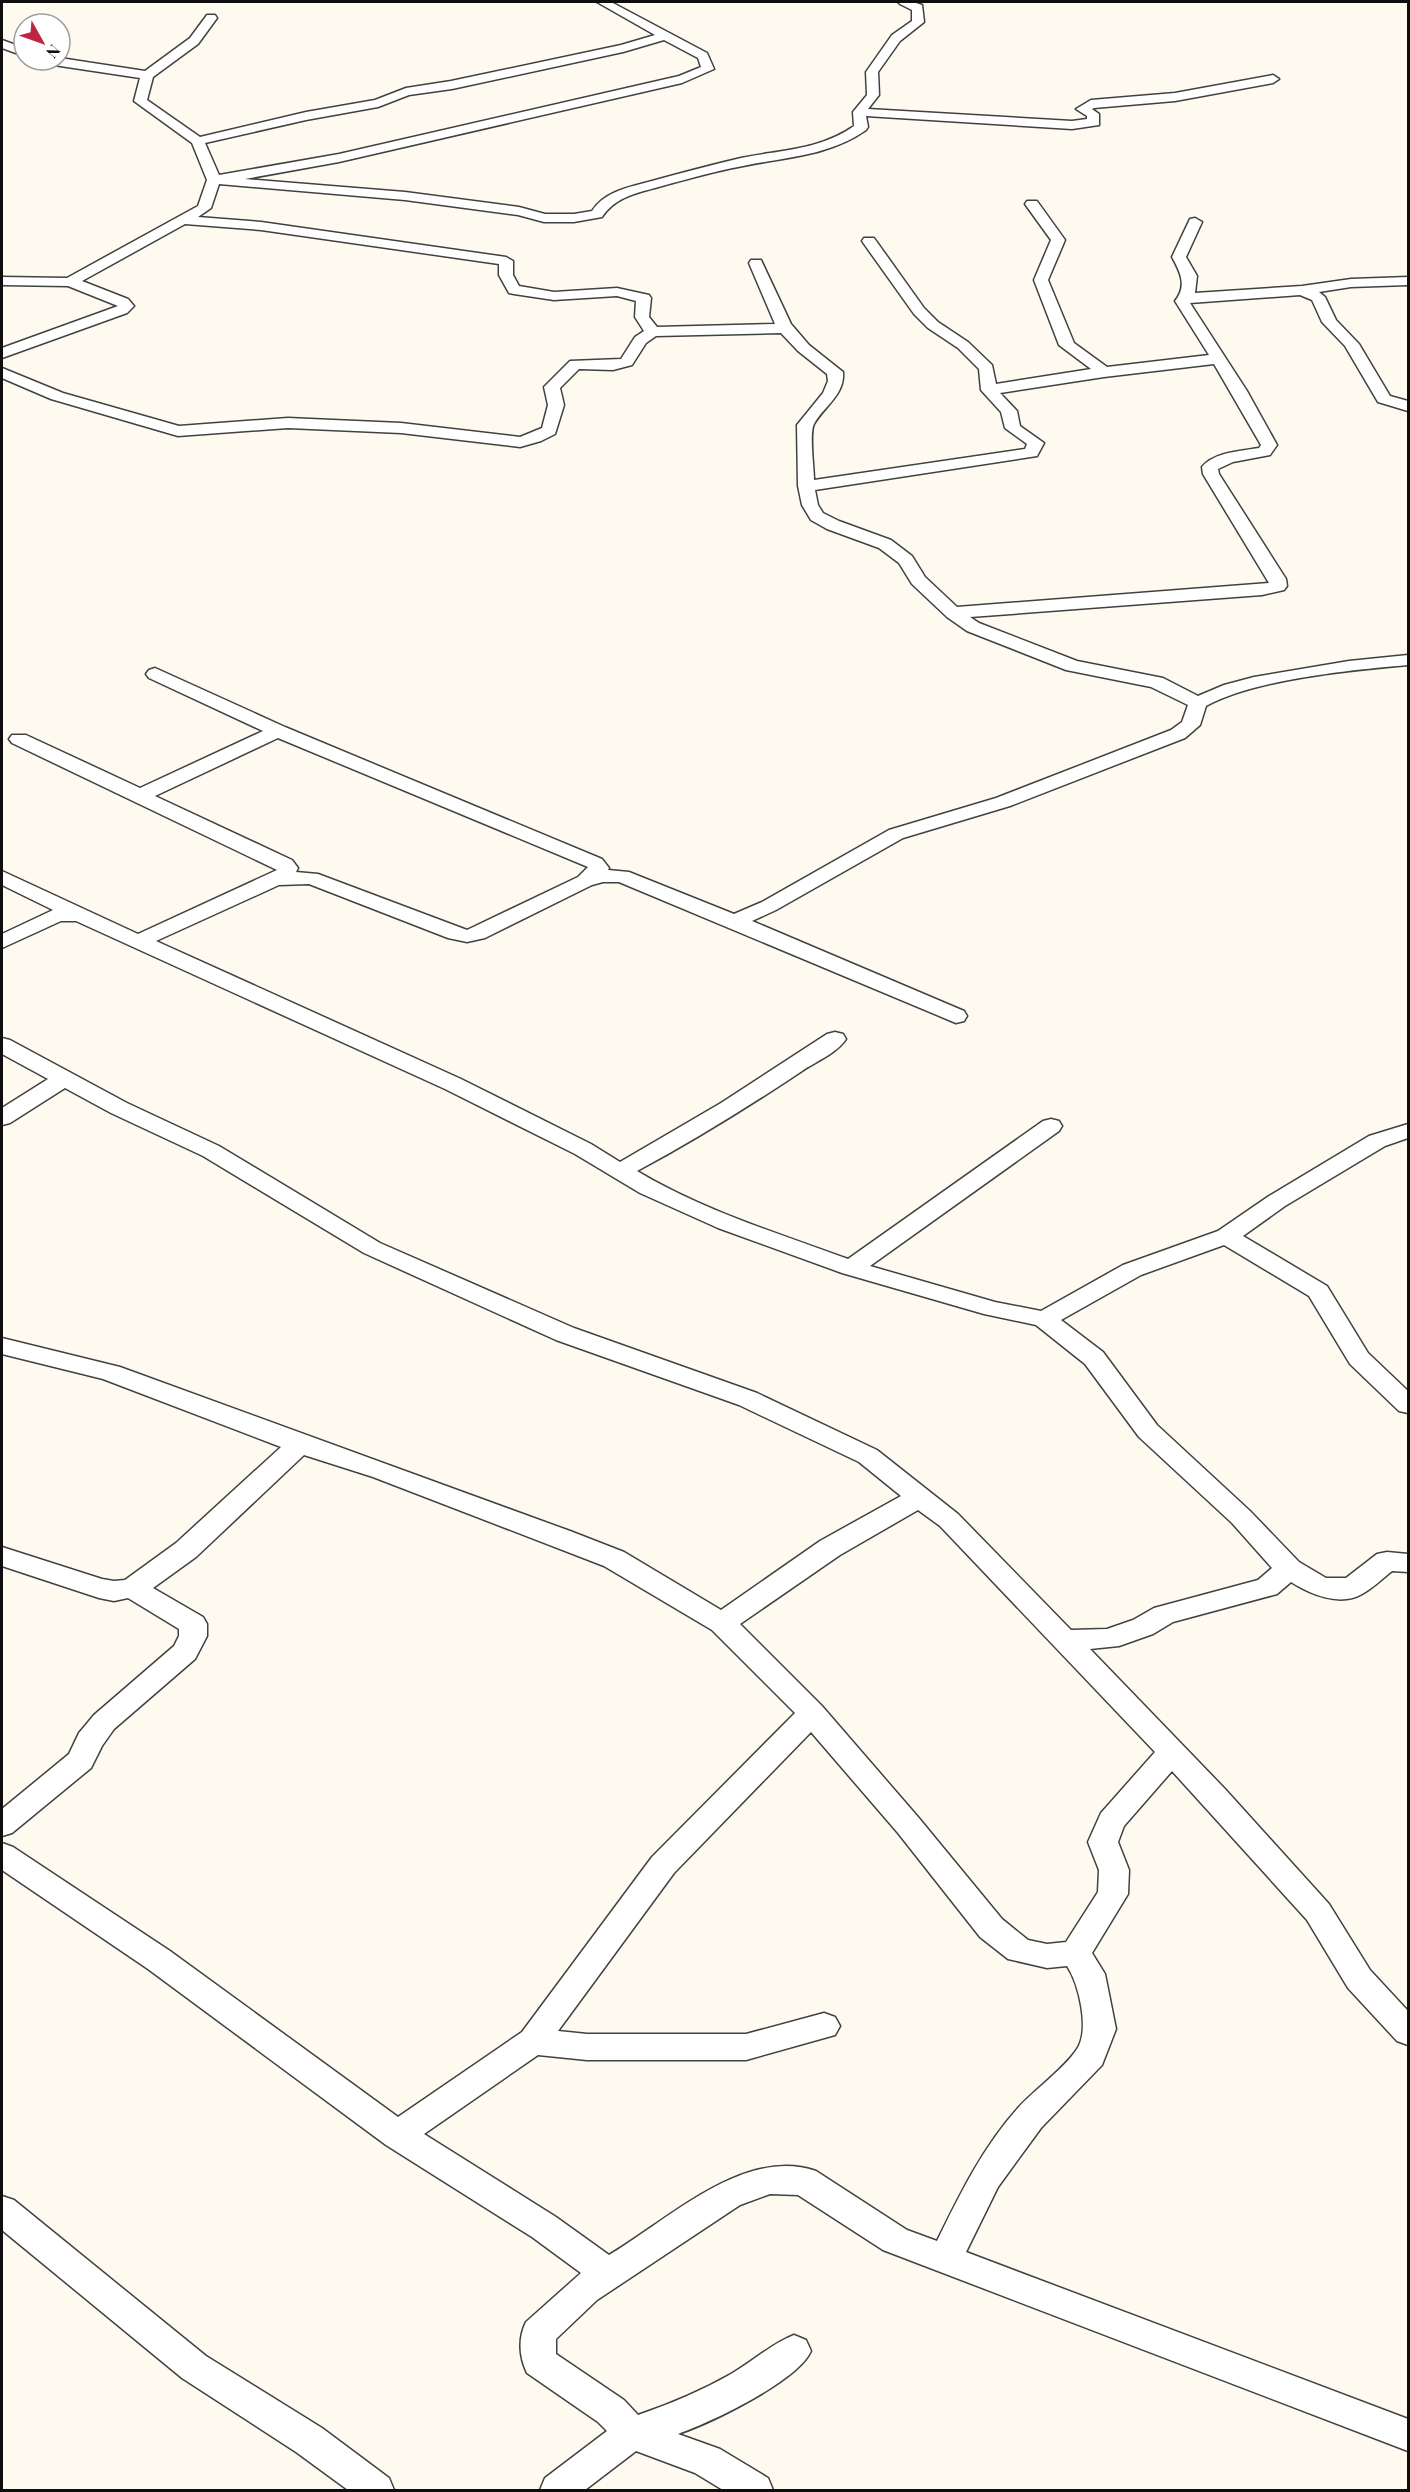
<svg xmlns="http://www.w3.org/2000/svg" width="1410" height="2492" font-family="'Playfair Display',serif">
<rect width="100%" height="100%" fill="#fffaef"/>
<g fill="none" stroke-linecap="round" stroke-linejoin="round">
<defs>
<path id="minor" d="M597 2H611L707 53 714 69 682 83 339 162 245 179 405 192 519 207 545 214H574L592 211C605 191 630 187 652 181 681 173 711 165 741 158 780 150 820 150 854 126L853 112 867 95 866 72 892 35 912 21V10L900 4 898 2H913L922 5 924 22 900 41 878 72 879 95 868 109 1072 121 1087 119V116L1076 109 1091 100 1175 93 1273 75 1279 79 1273 83 1175 101 1094 108 1092 109 1099 114V125L1072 129 866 116 868 127 866 130C829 156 786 157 743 166 715 171 688 179 662 186 638 193 616 196 602 217L574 222H544L518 215 405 200 219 184 211 208 198 217 261 222 506 257 513 261V275L519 286 554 292 617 288 649 295 651 298 649 317 657 327 775 324 749 263 751 260H761L791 324 809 345 843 372C845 395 824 406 814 424 809 433 814 468 814 480L1025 449 1027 444 1005 428 1001 412 981 390 979 369 958 348 928 328 914 314 862 241 864 238H874L924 308 938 322 968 342 992 365 996 384 1091 369 1059 345 1034 280 1051 240 1025 204 1027 201H1037L1065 240 1048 280 1074 343 1107 367 1209 355 1175 301C1187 286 1181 273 1172 257L1190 219 1195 218 1202 222 1186 257 1197 276 1195 293 1302 286 1351 279 1408 277V285L1351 287 1319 292 1325 297 1336 320 1359 344 1390 396 1408 401V411L1378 402 1345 346 1322 322 1312 300 1300 295 1190 303 1247 391 1277 445 1270 455 1233 462 1218 469 1219 474 1286 579 1287 586 1284 590 1262 595 970 617 979 623 1077 661 1163 678 1198 696 1224 685 1254 677 1349 661 1408 655V665C1352 670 1255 679 1206 706L1200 725 1185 738 1010 806 903 838 776 910 752 921 964 1011 967 1016 964 1021 956 1023 619 882H603L592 885 485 938 467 942 448 938 309 884 279 885 156 941 461 1079 591 1144 620 1162 721 1103 827 1034 835 1032 843 1034 846 1039C837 1053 815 1062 802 1071 748 1107 693 1141 637 1171 702 1210 777 1233 848 1259L1043 1121 1051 1119 1059 1121 1062 1126 1059 1131 870 1266 995 1302 1041 1311 1123 1265 1218 1231 1269 1196 1369 1136 1408 1124V1138L1385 1146 1285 1206 1243 1236 1327 1286 1368 1353 1408 1391V1413L1399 1411 1350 1364 1309 1296 1224 1245 1141 1275 1061 1320 1103 1352 1157 1425 1250 1511 1299 1562 1326 1578H1346L1377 1554 1387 1552 1408 1554V1572L1392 1571C1383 1578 1373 1588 1362 1594 1340 1607 1310 1594 1291 1582L1277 1594 1173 1622 1153 1634 1119 1646 1090 1649 1225 1789 1329 1904 1370 1970 1408 2011V2045L1397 2041 1348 1988 1307 1920 1172 1771 1124 1826 1118 1842 1129 1870 1128 1894 1092 1953 1105 1974 1116 2029 1102 2065 1041 2128 998 2187 966 2252 1408 2419V2451L883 2250 798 2195 770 2194 740 2205 597 2300 556 2339V2354L624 2400 638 2415C670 2404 701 2391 731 2374 752 2362 771 2344 794 2335L806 2340 811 2351C798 2381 710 2423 678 2434L720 2449 768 2478 773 2490H723L695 2473 636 2451 585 2490H540L545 2478 607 2431 598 2422 527 2373C519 2357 518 2338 526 2322L581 2273 532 2237 386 2145 148 1969 2 1870V1843L13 1847 170 1951 398 2117 522 2032 652 1857 795 1713 712 1630 604 1566 373 1477 304 1455 196 1557 153 1588 203 1617 207 1624V1636L195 1659 114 1729 102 1746 91 1768 12 1833 2 1836V1809L69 1754 79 1733 94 1715 174 1646 179 1636V1629L128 1598 114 1601 99 1598 2 1566V1547L102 1579 114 1581 125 1580 176 1543 281 1447 103 1379 2 1354V1338L120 1367 570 1531 624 1552 721 1610 820 1541 901 1496 859 1462 739 1405 556 1340 364 1253 203 1156 111 1113 65 1088 10 1123 2 1125V1108L48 1079 2 1054V1038L10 1040 127 1103 219 1146 380 1243 574 1328 757 1393 877 1450 958 1514 1071 1630 1107 1629 1133 1620 1154 1608 1258 1580 1272 1568 1232 1523 1139 1437 1085 1364 1036 1325 984 1314 842 1273 718 1228 640 1193 575 1154 445 1089 76 921H61L2 948V934L53 910 2 885V871L138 934 277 870 12 743 9 739 12 735H26L140 788 263 731 149 678 146 674 149 670 155 668 285 727 602 859 609 868 608 870 629 872 734 914 762 902 889 830 996 798 1171 730 1182 722 1188 705 1151 687 1066 670 967 631 947 617 912 584 899 563 879 548 827 529 811 520 802 505 798 486 797 425 823 393 828 381 827 374 798 351 781 333 656 336 646 343 632 365 613 370 579 369 560 388 564 405 555 434 541 441 520 447 401 433 288 428 178 436 51 399 2 378V368L63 393 179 426 288 418 401 423 520 437 542 428 548 405 544 387 570 361 621 359 635 337 644 331 635 317 636 301 617 296 554 300 514 294 509 293 499 275V264L261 230 185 224 82 281 128 299 134 306 127 313 2 358V348L118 306 68 286 2 285V277L67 278 198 206 207 180 192 143 134 101 140 78 47 64 41 60 60 58 145 71 190 38 207 15H215L217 18 198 44 153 77 147 100 200 137 306 112 375 100 406 88 451 81 621 45 655 35ZM664 40 698 58 701 67 679 76 339 154 219 175 205 143 306 120 378 107 409 95 452 89 623 52ZM1214 364 1261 445 1259 448C1241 451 1214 452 1202 467L1203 474 1269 583 957 607 925 577 912 556 891 540 839 521 823 513 818 505 815 490 1037 456 1044 443 1020 426 1017 411 1000 393 1104 377ZM278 738 588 867 578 877 467 930 318 874 296 872 298 868 292 860 155 796ZM918 1510 940 1526 1155 1752 1101 1813 1088 1842 1099 1870 1098 1892 1066 1942 1047 1944 1028 1940 1002 1919 918 1817 822 1706 740 1624 840 1555ZM811 1732 898 1833 980 1937 1008 1959 1047 1968 1067 1966C1079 1984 1090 2030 1077 2049 1065 2068 1034 2090 1018 2108 983 2147 960 2194 937 2241L907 2230 816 2171C744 2146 667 2221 609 2255L556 2217 424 2134 538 2055 587 2060H746L835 2035 840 2026 835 2017 824 2013 746 2034H587L558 2031 674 1873Z
M2 40 24 48V56L2 48Z
M2 2196 14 2200 206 2356 322 2428 389 2478 394 2490H348L296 2452 182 2378 2 2230Z"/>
</defs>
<use href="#minor" stroke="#414141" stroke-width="3"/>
<use href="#minor" fill="#fff" fill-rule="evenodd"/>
</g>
<rect width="1410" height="2492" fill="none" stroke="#0e0e0e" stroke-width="6"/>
<g transform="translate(42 42) rotate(130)"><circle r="28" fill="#ffffff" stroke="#9f9f9f" stroke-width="1.5"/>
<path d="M0-4.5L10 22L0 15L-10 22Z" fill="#c12342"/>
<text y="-9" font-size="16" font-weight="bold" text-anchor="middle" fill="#0e0e0e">N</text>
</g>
</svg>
